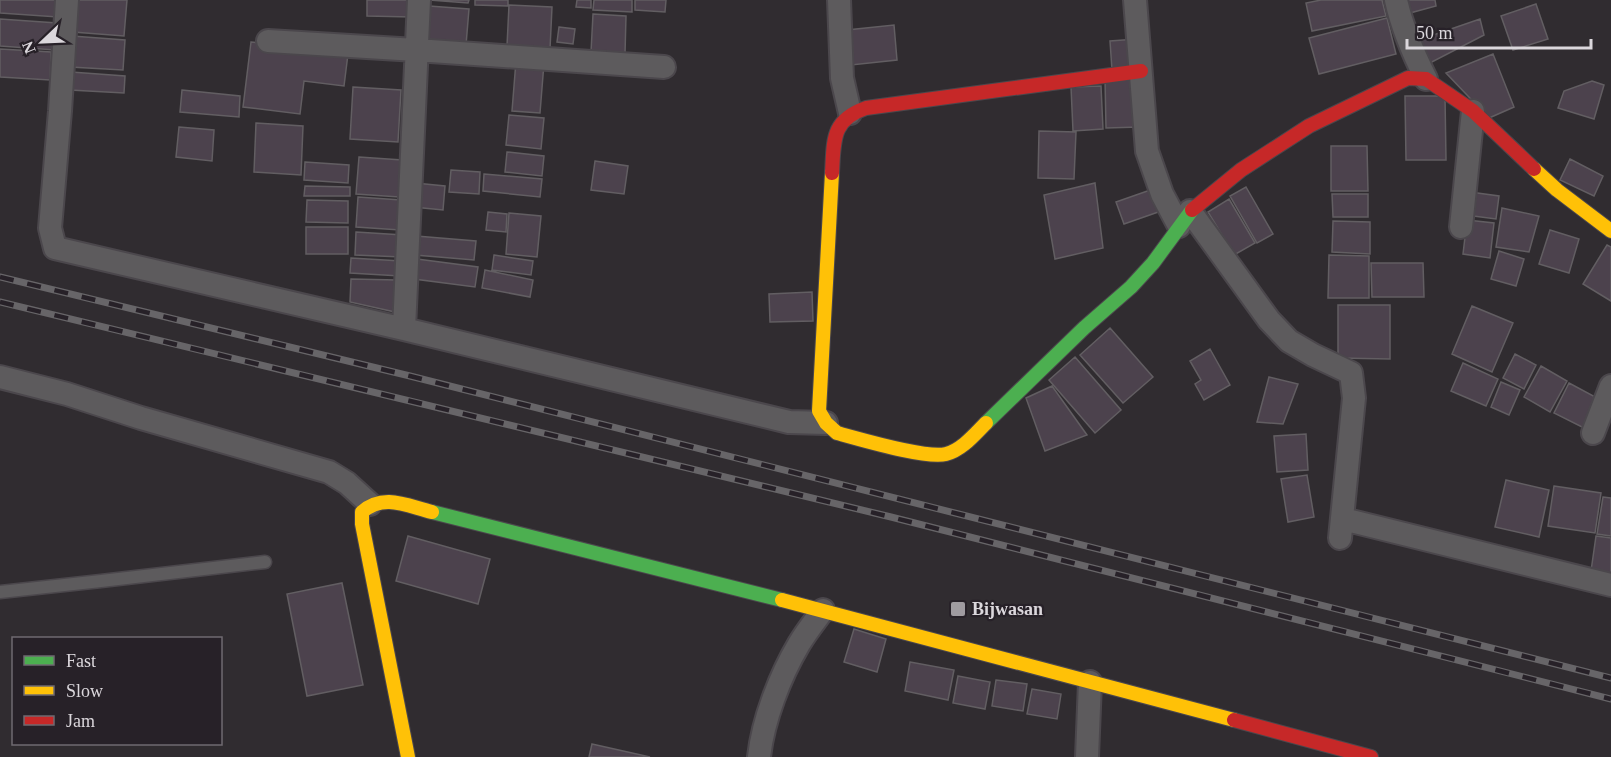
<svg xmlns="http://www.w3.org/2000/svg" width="1611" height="757" font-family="Georgia,serif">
<rect width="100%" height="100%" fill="#302c30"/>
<path fill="#4c424d" stroke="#625e62" stroke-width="1.5" d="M0 0H60L58 17 0 13Z
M75 0H127L124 36 73 32Z
M367 0H412V17L367 16Z
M429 0H469L468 3Z
M475 0H508V6L475 5Z
M577 0H591V8L576 7Z
M594 0H632V12L593 10Z
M635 0H666L665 12 635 10Z
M1321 0H1382L1386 16 1312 31 1306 3Z
M1407 0H1435L1436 6 1410 13Z
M1536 4 1548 39 1513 50 1501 16Z
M509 5 552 7 550 49 507 46Z
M429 6 469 9 466 45 425 41Z
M593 14 626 16 625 54 591 52Z
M1387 18 1396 54 1319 74 1309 38Z
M0 19 57 23 55 50 0 46Z
M1480 19 1484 35 1428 64 1416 41Z
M894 25 897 60 851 65 847 30Z
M559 27 575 29 573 44 557 42Z
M72 36 125 40 123 70 70 67Z
M1137 39 1139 68 1112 70 1110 41Z
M251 42 348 54 344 86 304 81 300 114 243 107Z
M0 49 51 52 50 80 0 77Z
M1493 54 1514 107 1489 118 1446 73Z
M516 61 544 63 540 113 512 111Z
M71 72 125 76 124 93 70 90Z
M1137 78 1139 127 1106 128 1105 79Z
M1592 81 1604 85 1594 119 1558 108 1564 91Z
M1101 86 1103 129 1073 131 1071 87Z
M353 87 401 90 398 142 350 139Z
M182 90 240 96 239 117 180 112Z
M1405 96H1445L1446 160H1406Z
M509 115 544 118 541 149 506 145Z
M256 123 303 126 301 175 254 172Z
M179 127 214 130 212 161 176 157Z
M1039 131 1076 132 1074 179 1038 178Z
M1331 146H1367L1368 191H1331Z
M507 152 544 156 542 176 505 172Z
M359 157 402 160 399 197 356 194Z
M1570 159 1603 176 1594 196 1560 180Z
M595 161 628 166 624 194 591 190Z
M305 162 349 165 348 183 304 180Z
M451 170 480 172 479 194 449 192Z
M484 174 542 179 540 197 483 191Z
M415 183 445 186 443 210 413 207Z
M1095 183 1103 248 1055 259 1044 195Z
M305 186 350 187V196H304Z
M1246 187 1273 234 1257 243 1230 196Z
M1156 188 1164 210 1124 224 1116 202Z
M1470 192 1499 196 1496 219 1466 215Z
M1332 194H1368V217H1333Z
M358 197 401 200 400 230 356 227Z
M1229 199 1255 243 1234 255 1208 212Z
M307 200 348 201V223L306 222Z
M1502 208 1539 216 1529 252 1496 247Z
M488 212 507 214 506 232 486 230Z
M509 213 541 216 537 257 506 254Z
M1467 220 1494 223 1490 258 1463 254Z
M1333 221 1370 222V254L1332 252Z
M306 227H348V254H306Z
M1550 230 1579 239 1569 273 1539 264Z
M356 232 403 235 402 257 355 255Z
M416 236 476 241 474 260 415 255Z
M1607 245 1611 247V301L1583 284Z
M1499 251 1524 259 1516 286 1491 279Z
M494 255 533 261 531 275 492 270Z
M1329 255 1369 256V298H1328Z
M351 258 401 261 400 276 350 273Z
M417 259 478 267 475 287 414 279Z
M1371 263H1423L1424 297H1372Z
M485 270 533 280 530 297 482 288Z
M351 279 397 280 395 312 350 302Z
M812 292 813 321 770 322 769 294Z
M1338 305H1390V359L1338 358Z
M1472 306 1513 323 1492 372 1452 354Z
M1110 328 1153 377 1123 403 1080 355Z
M1210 349 1230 385 1204 400 1195 384 1201 380 1190 361Z
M1515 354 1536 365 1524 389 1503 378Z
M1075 357 1121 410 1095 433 1049 380Z
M1463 363 1498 379 1486 406 1451 391Z
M1541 366 1567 381 1550 412 1524 397Z
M1269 377 1298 384 1283 424 1257 422Z
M1501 382 1520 390 1509 415 1491 407Z
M1569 383 1599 399 1584 428 1554 413Z
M1052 386 1087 435 1045 451 1026 398Z
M1306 434 1308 470 1277 472 1274 436Z
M1307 475 1314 517 1288 522 1281 479Z
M1506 480 1549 490 1539 537 1495 527Z
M1554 486 1601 493 1595 533 1548 526Z
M1603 497 1611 498V536L1597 534Z
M408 536 490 559 478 604 396 581Z
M1596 536 1611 538V574L1591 571Z
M342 583 363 685 307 696 287 594Z
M854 629 886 639 877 672 844 662Z
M910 662 954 670 948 700 905 691Z
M958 676 990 682 985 709 953 703Z
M996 680 1027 684 1023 711 992 706Z
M1032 689 1061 694 1057 719 1027 714Z
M592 744 650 757H589Z"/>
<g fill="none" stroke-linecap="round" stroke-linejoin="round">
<defs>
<path id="lane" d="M0 592 101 581 265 562"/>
<path id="street" d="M67 0 60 111 50 228 55 248 404 329 789 422 826 423
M839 0 842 78 850 113
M1135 0 1147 151 1162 194 1179 226
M1396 0C1402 28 1413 53 1426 79
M268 41 416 50 664 67
M1190 211 1269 320 1289 341 1313 355 1351 373 1354 398 1340 538
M1461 227 1473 111
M404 329 419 0
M0 377 67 394 141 418 329 472 347 483 370 504
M1593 433 1611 386
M1343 519 1611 585
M759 757C763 720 780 676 799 644 806 632 815 621 823 610
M1087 757 1090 682"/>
<path id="fast" d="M986 423 1084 328 1131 287 1153 263 1192 210
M432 512 782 600"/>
<path id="slow" d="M1534 169 1557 190 1611 231
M832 173 819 411 826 423 837 433C860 439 925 459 946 454 962 450 975 434 986 423
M782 600 1234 720
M408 757 362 524V512C384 493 407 506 432 512"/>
<path id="jam" d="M832 173C834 141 831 120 866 108L1141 71
M1192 210 1241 170 1309 126 1408 78 1426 79 1473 111 1534 169
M1234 720 1371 757"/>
</defs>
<use href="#lane" stroke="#4b474c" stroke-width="15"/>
<use href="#street" stroke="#4b474c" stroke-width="26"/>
<use href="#fast" stroke="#4b474c" stroke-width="16"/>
<use href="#slow" stroke="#4b474c" stroke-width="16"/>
<use href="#jam" stroke="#4b474c" stroke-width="16"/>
<use href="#lane" stroke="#5d5b5d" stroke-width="12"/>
<use href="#street" stroke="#5d5b5d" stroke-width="22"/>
<use href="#fast" stroke="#4caf50" stroke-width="14"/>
<use href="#slow" stroke="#ffc107" stroke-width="14"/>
<use href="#jam" stroke="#c62828" stroke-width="14"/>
<defs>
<path id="rail" d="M0 277 410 376 1611 678
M0 302 891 517 1611 699"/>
</defs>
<use href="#rail" stroke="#676568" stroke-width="7"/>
<use href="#rail" stroke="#272128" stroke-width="4.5" stroke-dasharray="14" stroke-linecap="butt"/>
</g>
<rect fill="#9f9ba0" stroke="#272128" stroke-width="2" x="950" y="601" width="16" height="16" rx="3"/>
<g text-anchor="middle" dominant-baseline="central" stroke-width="4.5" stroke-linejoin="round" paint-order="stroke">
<g font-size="18" font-weight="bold" fill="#dbd7dc" stroke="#272128" text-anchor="start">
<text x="972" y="609">Bijwasan</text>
</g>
</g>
<rect x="12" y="637" width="210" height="108" fill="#272128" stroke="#6f6a70" stroke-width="1.5"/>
<rect x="24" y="656" width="30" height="9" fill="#4caf50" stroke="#6f6a70" stroke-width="1.5"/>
<text x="66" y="667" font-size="18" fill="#dbd7dc">Fast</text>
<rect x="24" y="686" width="30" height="9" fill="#ffc107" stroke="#6f6a70" stroke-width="1.5"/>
<text x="66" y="697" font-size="18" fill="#dbd7dc">Slow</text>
<rect x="24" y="716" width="30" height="9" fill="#c62828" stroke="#6f6a70" stroke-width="1.5"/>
<text x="66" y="727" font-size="18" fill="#dbd7dc">Jam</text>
<g transform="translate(42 42) rotate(247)" stroke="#272128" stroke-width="4.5" paint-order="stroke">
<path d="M0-4.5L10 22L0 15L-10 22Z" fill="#dbd7dc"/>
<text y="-9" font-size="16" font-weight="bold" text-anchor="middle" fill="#dbd7dc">N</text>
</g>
<path d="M1407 39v9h184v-9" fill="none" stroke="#dbd7dc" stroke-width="3"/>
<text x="1416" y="39" font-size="18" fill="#dbd7dc" stroke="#272128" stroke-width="4.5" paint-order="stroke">50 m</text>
</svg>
